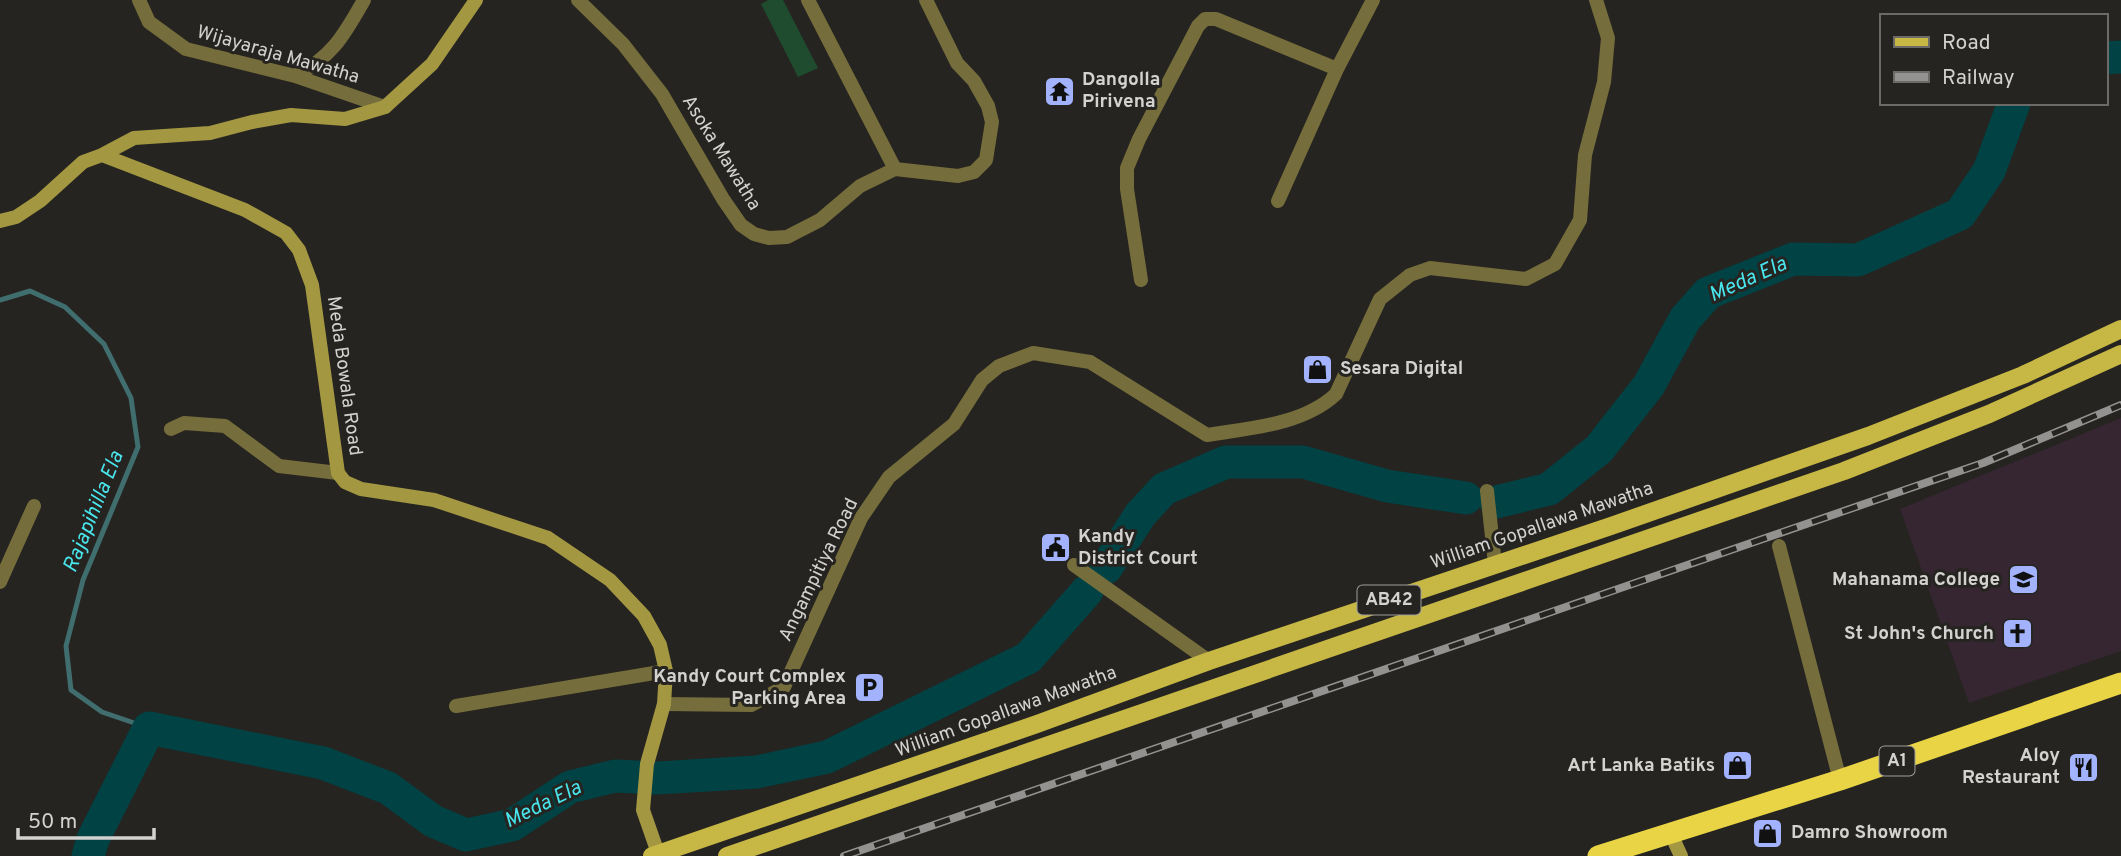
<svg xmlns="http://www.w3.org/2000/svg" width="2121" height="856" font-family="Overpass,sans-serif">
<rect width="100%" height="100%" fill="#262420"/>
<path fill="#352631" d="M2121 418V651L1969 703 1900 509Z"/>
<path fill="#1f4b2f" d="M768 0H783L818 68 798 77 761 4Z"/>
<g fill="none" stroke-linecap="round" stroke-linejoin="round">
<path stroke="#406d6e" stroke-width="5" d="M0 300 30 291 65 307 104 344 131 398 138 447 83 580 66 646 71 690 102 712 149 728"/>
<path stroke="#014244" stroke-width="33" d="M2105 58 2121 57
M1496 502 1549 489 1599 449 1649 385 1685 319 1708 293 1793 259 1858 260 1960 214 1989 171 2014 103
M1106 568 1140 515 1164 489 1226 462H1303L1387 486 1466 498
M88 856 93 839 149 728 323 763 388 788 433 821 466 835 512 825 570 787 615 776 657 778 757 772 827 757 1028 658 1087 591"/>
<path stroke="#756d3b" stroke-width="14" d="M139 0 149 22 186 49 295 76 385 107
M578 0 623 44 662 94 723 199 741 225 754 234 769 238 787 237 820 220 860 186 895 169
M808 0 895 169
M295 76C333 56 344 35 364 0
M895 169 958 176 974 172 986 160 992 122 988 106 974 81 957 63 926 0
M1278 201 1337 69 1373 0
M1141 280 1127 189V168L1139 139 1198 26 1205 19H1216L1337 69
M171 429 184 423 225 426 279 466 338 473
M1487 491 1495 564
M1779 546 1840 780
M1074 565 1209 661
M0 582 34 506
M664 704 751 705 784 687 861 518 889 477 954 424 982 380 999 366 1033 353 1090 362 1207 435C1250 428 1303 425 1336 394L1380 299 1410 275 1430 268 1526 279 1555 264 1580 220 1585 155 1604 82 1608 38 1596 0
M456 706 666 671"/>
<path stroke="#a39742" stroke-width="14" d="M102 155 245 210 286 233 299 250 312 285 338 473 345 482 361 489 434 500 548 538 610 580 644 616 660 645 666 671 664 704 647 764 643 810 659 856
M0 221 16 217 40 201 83 162 102 155 134 138 210 133 252 122 291 115 345 119 385 107 432 64 476 0
M1670 832 1681 856"/>
<path stroke="#c7b745" stroke-width="18" d="M652 856 1037 724 1209 661 1611 526 1868 436 2023 375 2121 329
M727 856 1844 471 1989 414 2121 354"/>
<path stroke="#e8d445" stroke-width="21" d="M1598 856 1840 780 2121 683"/>
<defs>
<path id="rail" d="M844 856 1983 463 2121 405"/>
</defs>
<use href="#rail" stroke="#949290" stroke-width="8"/>
<use href="#rail" stroke="#262420" stroke-width="5" stroke-dasharray="16" stroke-linecap="butt"/>
</g>
<defs>
<symbol id="temple-square" viewBox="-11 -11 22 22"><rect x="-9" y="-9" width="18" height="18" rx="4" fill="#a2b2fd" stroke="#262420"/><path d="M0-6L5-2H3V0L6.5 2.5H4V6H1.5V3h-3V6H-4V2.5H-6.5L-3 0V-2H-5Z" fill="#111"/></symbol>
<symbol id="shop-square" viewBox="-11 -11 22 22"><rect x="-9" y="-9" width="18" height="18" rx="4" fill="#a2b2fd" stroke="#262420"/><path d="M-5-2.5h2.3a2.7 3.5 0 0 1 5.4 0H5L5.5 6h-11ZM-1.5-2.5h3a1.5 2.3 0 0 0-3 0Z" fill="#111"/></symbol>
<symbol id="civic-square" viewBox="-11 -11 22 22"><rect x="-9" y="-9" width="18" height="18" rx="4" fill="#a2b2fd" stroke="#262420"/><path d="M-.6-6.5H3V-4.5H.6V-3L4-1V1h2V6H-6V1h2V-1L-.6-3ZM-1.2 2.5V6h2.4V2.5Z" fill="#111"/></symbol>
<symbol id="school-square" viewBox="-11 -11 22 22"><rect x="-9" y="-9" width="18" height="18" rx="4" fill="#a2b2fd" stroke="#262420"/><path d="M0-5L7-2L0 1L-7-2ZM-4 1L0 2.5L4 1V4Q0 6-4 4Z" fill="#111"/></symbol>
<symbol id="church-square" viewBox="-11 -11 22 22"><rect x="-9" y="-9" width="18" height="18" rx="4" fill="#a2b2fd" stroke="#262420"/><path d="M-1.2-6h2.4v3.5h3.3v2.4h-3.3V6h-2.4V-.1h-3.3v-2.4h3.3Z" fill="#111"/></symbol>
<symbol id="parking-square" viewBox="-11 -11 22 22"><rect x="-9" y="-9" width="18" height="18" rx="4" fill="#a2b2fd" stroke="#262420"/><path d="M-3.5-5.5H1a3.5 3.5 0 0 1 0 7H-1V5.5H-3.5ZM-1-3.4V-.6H.8a1.4 1.4 0 0 0 0-2.8Z" fill="#111"/></symbol>
<symbol id="restaurant-square" viewBox="-11 -11 22 22"><rect x="-9" y="-9" width="18" height="18" rx="4" fill="#a2b2fd" stroke="#262420"/><path d="M-5-6h1v4h1v-4h1v4h1v-4h1v5L-1.5 .5V6h-2V.5L-5-1ZM5-6V6H3V1.5H1.5Q1.5-4 5-6Z" fill="#111"/></symbol>
</defs>
<g fill-rule="evenodd">
<use href="#temple-square" x="1042" y="74" width="35" height="35"/>
<use href="#shop-square" x="1300" y="352" width="35" height="35"/>
<use href="#civic-square" x="1038" y="530" width="35" height="35"/>
<use href="#school-square" x="2006" y="562" width="35" height="35"/>
<use href="#church-square" x="2000" y="616" width="35" height="35"/>
<use href="#parking-square" x="852" y="670" width="35" height="35"/>
<use href="#shop-square" x="1720" y="748" width="35" height="35"/>
<use href="#restaurant-square" x="2066" y="750" width="35" height="35"/>
<use href="#shop-square" x="1750" y="816" width="35" height="35"/>
</g>
<g text-anchor="middle" dominant-baseline="central" stroke-width="6" stroke-linejoin="round" paint-order="stroke">
<g fill="#262420" stroke="#9f9e9b" stroke-width="2">
<rect x="1357.5" y="585.5" width="63" height="29" rx="5"/>
<rect x="1879.5" y="746.5" width="35" height="29" rx="5"/>
</g>
<g font-size="18" font-weight="bold" fill="#d3d2d0">
<text x="1389" y="600">AB42</text>
<text x="1897" y="761">A1</text>
</g>
<g font-size="19" fill="#d3d2d0" stroke="#262420">
<text transform="translate(278 55) rotate(16)">Wijayaraja Mawatha</text>
<text transform="translate(721 153) rotate(58)">Asoka Mawatha</text>
<text transform="translate(344 376) rotate(82)">Meda Bowala Road</text>
<text transform="translate(1542 526) rotate(-19)">William Gopallawa Mawatha</text>
<text transform="translate(819 570) rotate(-64)">Angampitiya Road</text>
<text transform="translate(1006 712) rotate(-20)">William Gopallawa Mawatha</text>
</g>
<g font-size="19" font-weight="bold" fill="#d3d2d0" stroke="#262420" text-anchor="end">
<text x="1082" y="80" text-anchor="start">Dangolla<tspan x="1082" dy="22">Pirivena</tspan></text>
<text x="1340" y="369" text-anchor="start">Sesara Digital</text>
<text x="1078" y="537" text-anchor="start">Kandy<tspan x="1078" dy="22">District Court</tspan></text>
<text x="2000" y="580">Mahanama College</text>
<text x="1994" y="634">St John's Church</text>
<text x="846" y="677">Kandy Court Complex<tspan x="846" dy="22">Parking Area</tspan></text>
<text x="2060" y="756">Aloy<tspan x="2060" dy="22">Restaurant</tspan></text>
<text x="1715" y="766">Art Lanka Batiks</text>
<text x="1791" y="833" text-anchor="start">Damro Showroom</text>
</g>
<g font-size="21" font-style="italic" fill="#49e5ec" stroke="#262420">
<text transform="translate(1748 280) rotate(-24)">Meda Ela</text>
<text transform="translate(94 512) rotate(-68)">Rajapihilla Ela</text>
<text transform="translate(543 805) rotate(-26)">Meda Ela</text>
</g>
</g>
<rect x="1880" y="14" width="228" height="91" fill="#262420" stroke="#6b6a66" stroke-width="2"/>
<rect x="1894" y="37" width="35" height="10" fill="#c7b745" stroke="#6b6a66" stroke-width="2"/>
<text x="1942" y="49" font-size="21" fill="#d3d2d0">Road</text>
<rect x="1894" y="72" width="35" height="10" fill="#949290" stroke="#6b6a66" stroke-width="2"/>
<text x="1942" y="84" font-size="21" fill="#d3d2d0">Railway</text>
<path d="M18 828v10h136v-10" fill="none" stroke="#d3d2d0" stroke-width="3.5"/>
<text x="28" y="828" font-size="21" fill="#d3d2d0" stroke="#262420" stroke-width="5" paint-order="stroke">50 m</text>
</svg>
